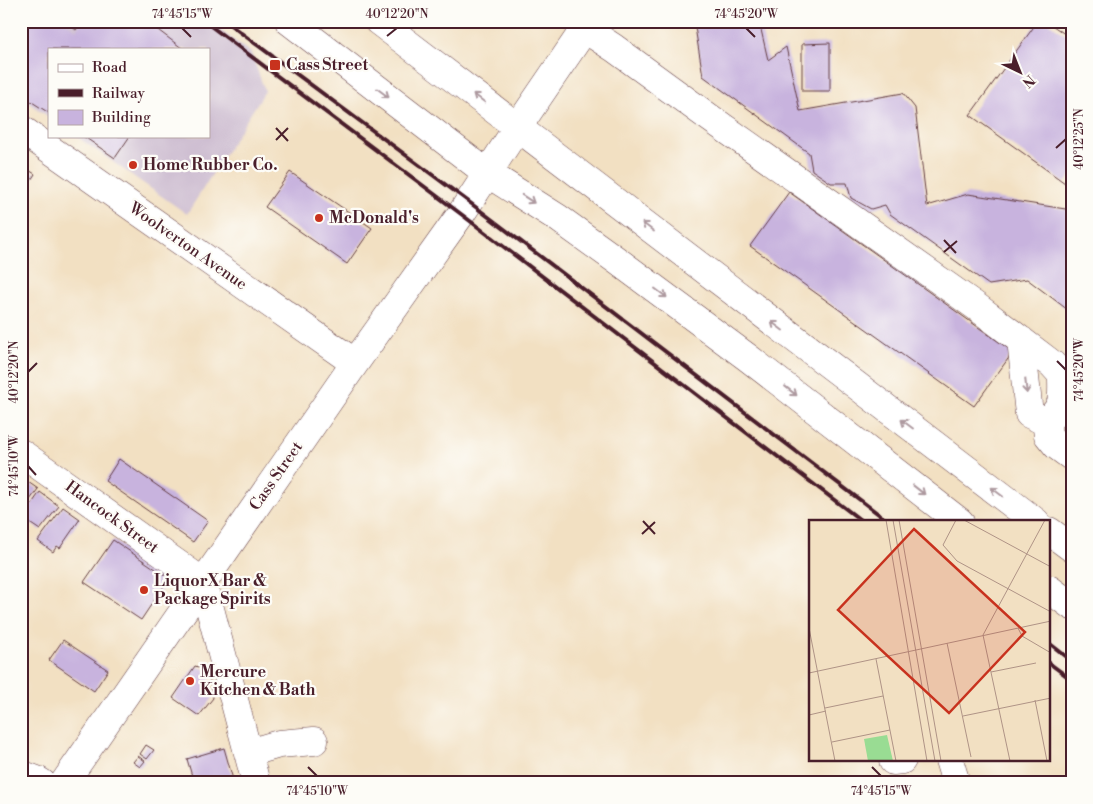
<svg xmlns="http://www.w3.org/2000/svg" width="1093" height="804" font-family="'Libre Bodoni',serif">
<rect width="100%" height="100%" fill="#fdfcf7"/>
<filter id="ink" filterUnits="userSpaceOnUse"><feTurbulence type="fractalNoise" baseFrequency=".02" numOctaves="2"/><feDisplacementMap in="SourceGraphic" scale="10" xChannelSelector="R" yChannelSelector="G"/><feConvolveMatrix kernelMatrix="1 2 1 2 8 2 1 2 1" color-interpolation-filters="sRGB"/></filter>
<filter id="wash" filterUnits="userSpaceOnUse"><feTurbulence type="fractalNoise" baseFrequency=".0096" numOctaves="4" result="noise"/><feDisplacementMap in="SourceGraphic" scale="20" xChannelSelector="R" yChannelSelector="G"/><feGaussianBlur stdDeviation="1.12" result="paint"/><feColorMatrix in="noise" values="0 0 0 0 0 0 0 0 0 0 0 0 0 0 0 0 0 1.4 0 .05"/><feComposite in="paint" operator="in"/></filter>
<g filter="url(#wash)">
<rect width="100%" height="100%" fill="#f2e0c2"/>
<path fill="#cebed1" d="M21 21H208L251 53 265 91 187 214 76 136H209V49H49V117L21 98Z"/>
<g id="blocks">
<path fill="#c8b3de" d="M21 21H64L76 30 83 21H146L183 49H49V113L21 95Z
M694 21H759L768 60 786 47 800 111 903 93 915 108 927 206 968 194 1072 210V313L1027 279 989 285 890 214 885 205 871 209 851 198 847 183H831L812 170 809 153 703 76Z
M1038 21H1046L1072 39V174L1065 183 970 115Z
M830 43V91H802V44Z
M83 136H130L115 158Z
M21 165 35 174 21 195Z
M290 172 372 228 347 264 265 207Z
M789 192 1013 352 974 406 750 246Z
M119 459 208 521 193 542 105 481Z
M21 477 38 489 21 512Z
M40 492 59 506 40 530 22 518Z
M63 507 80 519 60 548 57 546 53 552 38 541Z
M113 540 169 578 141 620 84 582Z
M63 640 108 670 94 691 49 660Z
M195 666 208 670 213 698 199 716 173 698Z
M146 745 154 750 147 759 140 754Z
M224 748 234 783H194L187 759Z
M138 756 145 761 140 767 133 762Z
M331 777 332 783H308V782Z"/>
</g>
</g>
<g filter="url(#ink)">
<use href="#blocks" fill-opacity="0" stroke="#633c42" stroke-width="1"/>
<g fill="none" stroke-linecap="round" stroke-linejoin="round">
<defs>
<path id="minor" d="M585 29 614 48 710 118 977 307 1052 364 1062 375C1062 400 1065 405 1046 422
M21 129 355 363
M1021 340 1029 414 1046 422
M1046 422 1048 435 1057 446 1072 457
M21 453 203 582
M203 582 256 783
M248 753 279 744 314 741
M949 760 956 783
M893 761 902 760
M21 774 37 780 42 783
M64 783 355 363 461 214 517 128 590 21"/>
<path id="highway" d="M289 21 487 173 558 218 619 262 747 357 960 522
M378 21 1036 522
M1049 531 1072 548
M1049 589 1072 606"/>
</defs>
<use href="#minor" stroke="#633c42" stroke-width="29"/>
<use href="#highway" stroke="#633c42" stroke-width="29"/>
<use href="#minor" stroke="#fff" stroke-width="28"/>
<use href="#highway" stroke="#fff" stroke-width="28"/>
<path stroke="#4a1f2b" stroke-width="4" d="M204 21 461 214 863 522
M225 21 469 202 889 522
M1049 643 1072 661
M1049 663 1072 680"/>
</g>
<defs><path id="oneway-shaft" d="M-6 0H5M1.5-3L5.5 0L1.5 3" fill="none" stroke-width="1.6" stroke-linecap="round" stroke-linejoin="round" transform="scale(1.25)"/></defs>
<g stroke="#ae9aa0">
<use href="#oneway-shaft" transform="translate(383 93) rotate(37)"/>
<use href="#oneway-shaft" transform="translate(479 98) rotate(-143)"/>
<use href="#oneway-shaft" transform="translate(528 199) rotate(33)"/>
<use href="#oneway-shaft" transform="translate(648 227) rotate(-143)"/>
<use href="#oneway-shaft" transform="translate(661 293) rotate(37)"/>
<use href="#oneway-shaft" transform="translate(777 326) rotate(-143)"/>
<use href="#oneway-shaft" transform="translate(1026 386) rotate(84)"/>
<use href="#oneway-shaft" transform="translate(791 391) rotate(38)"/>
<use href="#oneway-shaft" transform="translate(907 424) rotate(-143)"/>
<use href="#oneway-shaft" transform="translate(919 490) rotate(38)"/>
<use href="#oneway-shaft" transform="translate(997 492) rotate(-143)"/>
</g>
</g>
<path fill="none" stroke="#4a1f2b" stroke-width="2" d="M182 28 191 37M746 28 755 37M387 36 397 28M276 128 288 141M276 140 288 128M1056 148 1066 139M944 240 956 253M944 252 957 241M1057 361 1066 370M28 372 37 363M28 466 36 475M643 521 655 534M642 534 655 522M308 767 317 776M872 767 881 776"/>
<g fill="#c8321e" stroke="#fdfcf7" stroke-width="2">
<rect x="269" y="59" width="12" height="12" rx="2.5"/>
<circle cx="133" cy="165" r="5"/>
<circle cx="319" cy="218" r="5"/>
<circle cx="144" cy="590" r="5"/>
<circle cx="190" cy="681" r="5"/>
</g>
<g text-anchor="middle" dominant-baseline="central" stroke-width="4.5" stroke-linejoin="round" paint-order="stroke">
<g font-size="16" font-weight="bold" fill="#4a1f2b" stroke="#fdfcf7" text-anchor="start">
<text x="286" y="65">Cass Street</text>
<text x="143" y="165">Home Rubber Co.</text>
<text x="329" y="218">McDonald's</text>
<text x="154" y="581">LiquorX Bar &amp;<tspan x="154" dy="18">Package Spirits</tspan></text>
<text x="200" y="672">Mercure<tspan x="200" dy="18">Kitchen &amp; Bath</tspan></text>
</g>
<g font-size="16" fill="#4a1f2b" stroke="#fdfcf7">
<text transform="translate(188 246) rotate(35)">Woolverton Avenue</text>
<text transform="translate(276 476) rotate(-55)">Cass Street</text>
<text transform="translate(112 517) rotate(36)">Hancock Street</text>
</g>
</g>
<g transform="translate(809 520)">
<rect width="241" height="241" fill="#f2e0c2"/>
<path d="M78 215 84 241H59L55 219Z" fill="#99dc93"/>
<path fill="none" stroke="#af9386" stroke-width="1" d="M77 0 118 241M84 0 126 241M90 0 132 241M147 0 134 25 148 41 242 92M155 0 242 47M0 108 26 241M209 108 213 116 242 133M174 115 236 0M174 115 201 241M138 123 162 237M67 139 87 241M182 152 227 143M0 153 242 101M226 180 238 241M16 188 74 176M0 195 17 191M154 196 242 178M23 222 81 210"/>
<path fill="#c8321e" fill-opacity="0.15" stroke="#c8321e" stroke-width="2.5" d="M105 9 216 112 140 193 29 90Z"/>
<rect width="241" height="241" fill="none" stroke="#4a1f2b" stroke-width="2.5"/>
</g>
<rect width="1093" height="804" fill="none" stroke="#fdfcf7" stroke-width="55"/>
<rect x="48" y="48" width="162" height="90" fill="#fdfcf7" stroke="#b5a4a5"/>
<rect x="58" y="64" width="25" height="8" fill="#ffffff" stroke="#b5a4a5"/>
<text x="92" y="72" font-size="15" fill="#4a1f2b">Road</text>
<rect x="58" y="89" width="25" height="8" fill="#4a1f2b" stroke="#b5a4a5"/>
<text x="92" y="98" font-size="15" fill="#4a1f2b">Railway</text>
<rect x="58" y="110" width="25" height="15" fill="#c8b3de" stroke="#b5a4a5"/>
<text x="92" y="122" font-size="15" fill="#4a1f2b">Building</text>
<g transform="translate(1020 72) rotate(137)" stroke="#fdfcf7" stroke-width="4" paint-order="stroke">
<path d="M0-4L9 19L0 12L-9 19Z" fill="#4a1f2b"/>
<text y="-8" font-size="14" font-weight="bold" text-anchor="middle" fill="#4a1f2b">N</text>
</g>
<rect x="28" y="28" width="1038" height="748" fill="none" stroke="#4a1f2b" stroke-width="2"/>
<g font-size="12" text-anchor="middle" fill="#4a1f2b">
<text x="182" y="18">74°45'15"W</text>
<text x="397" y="18">40°12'20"N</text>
<text x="746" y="18">74°45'20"W</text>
<text transform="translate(1079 139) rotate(-90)" y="4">40°12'25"N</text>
<text transform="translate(1079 370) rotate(-90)" y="4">74°45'20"W</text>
<text transform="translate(14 372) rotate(-90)" y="4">40°12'20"N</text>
<text transform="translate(14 466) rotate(-90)" y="4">74°45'10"W</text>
<text x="317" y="795">74°45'10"W</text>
<text x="881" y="795">74°45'15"W</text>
</g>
</svg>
